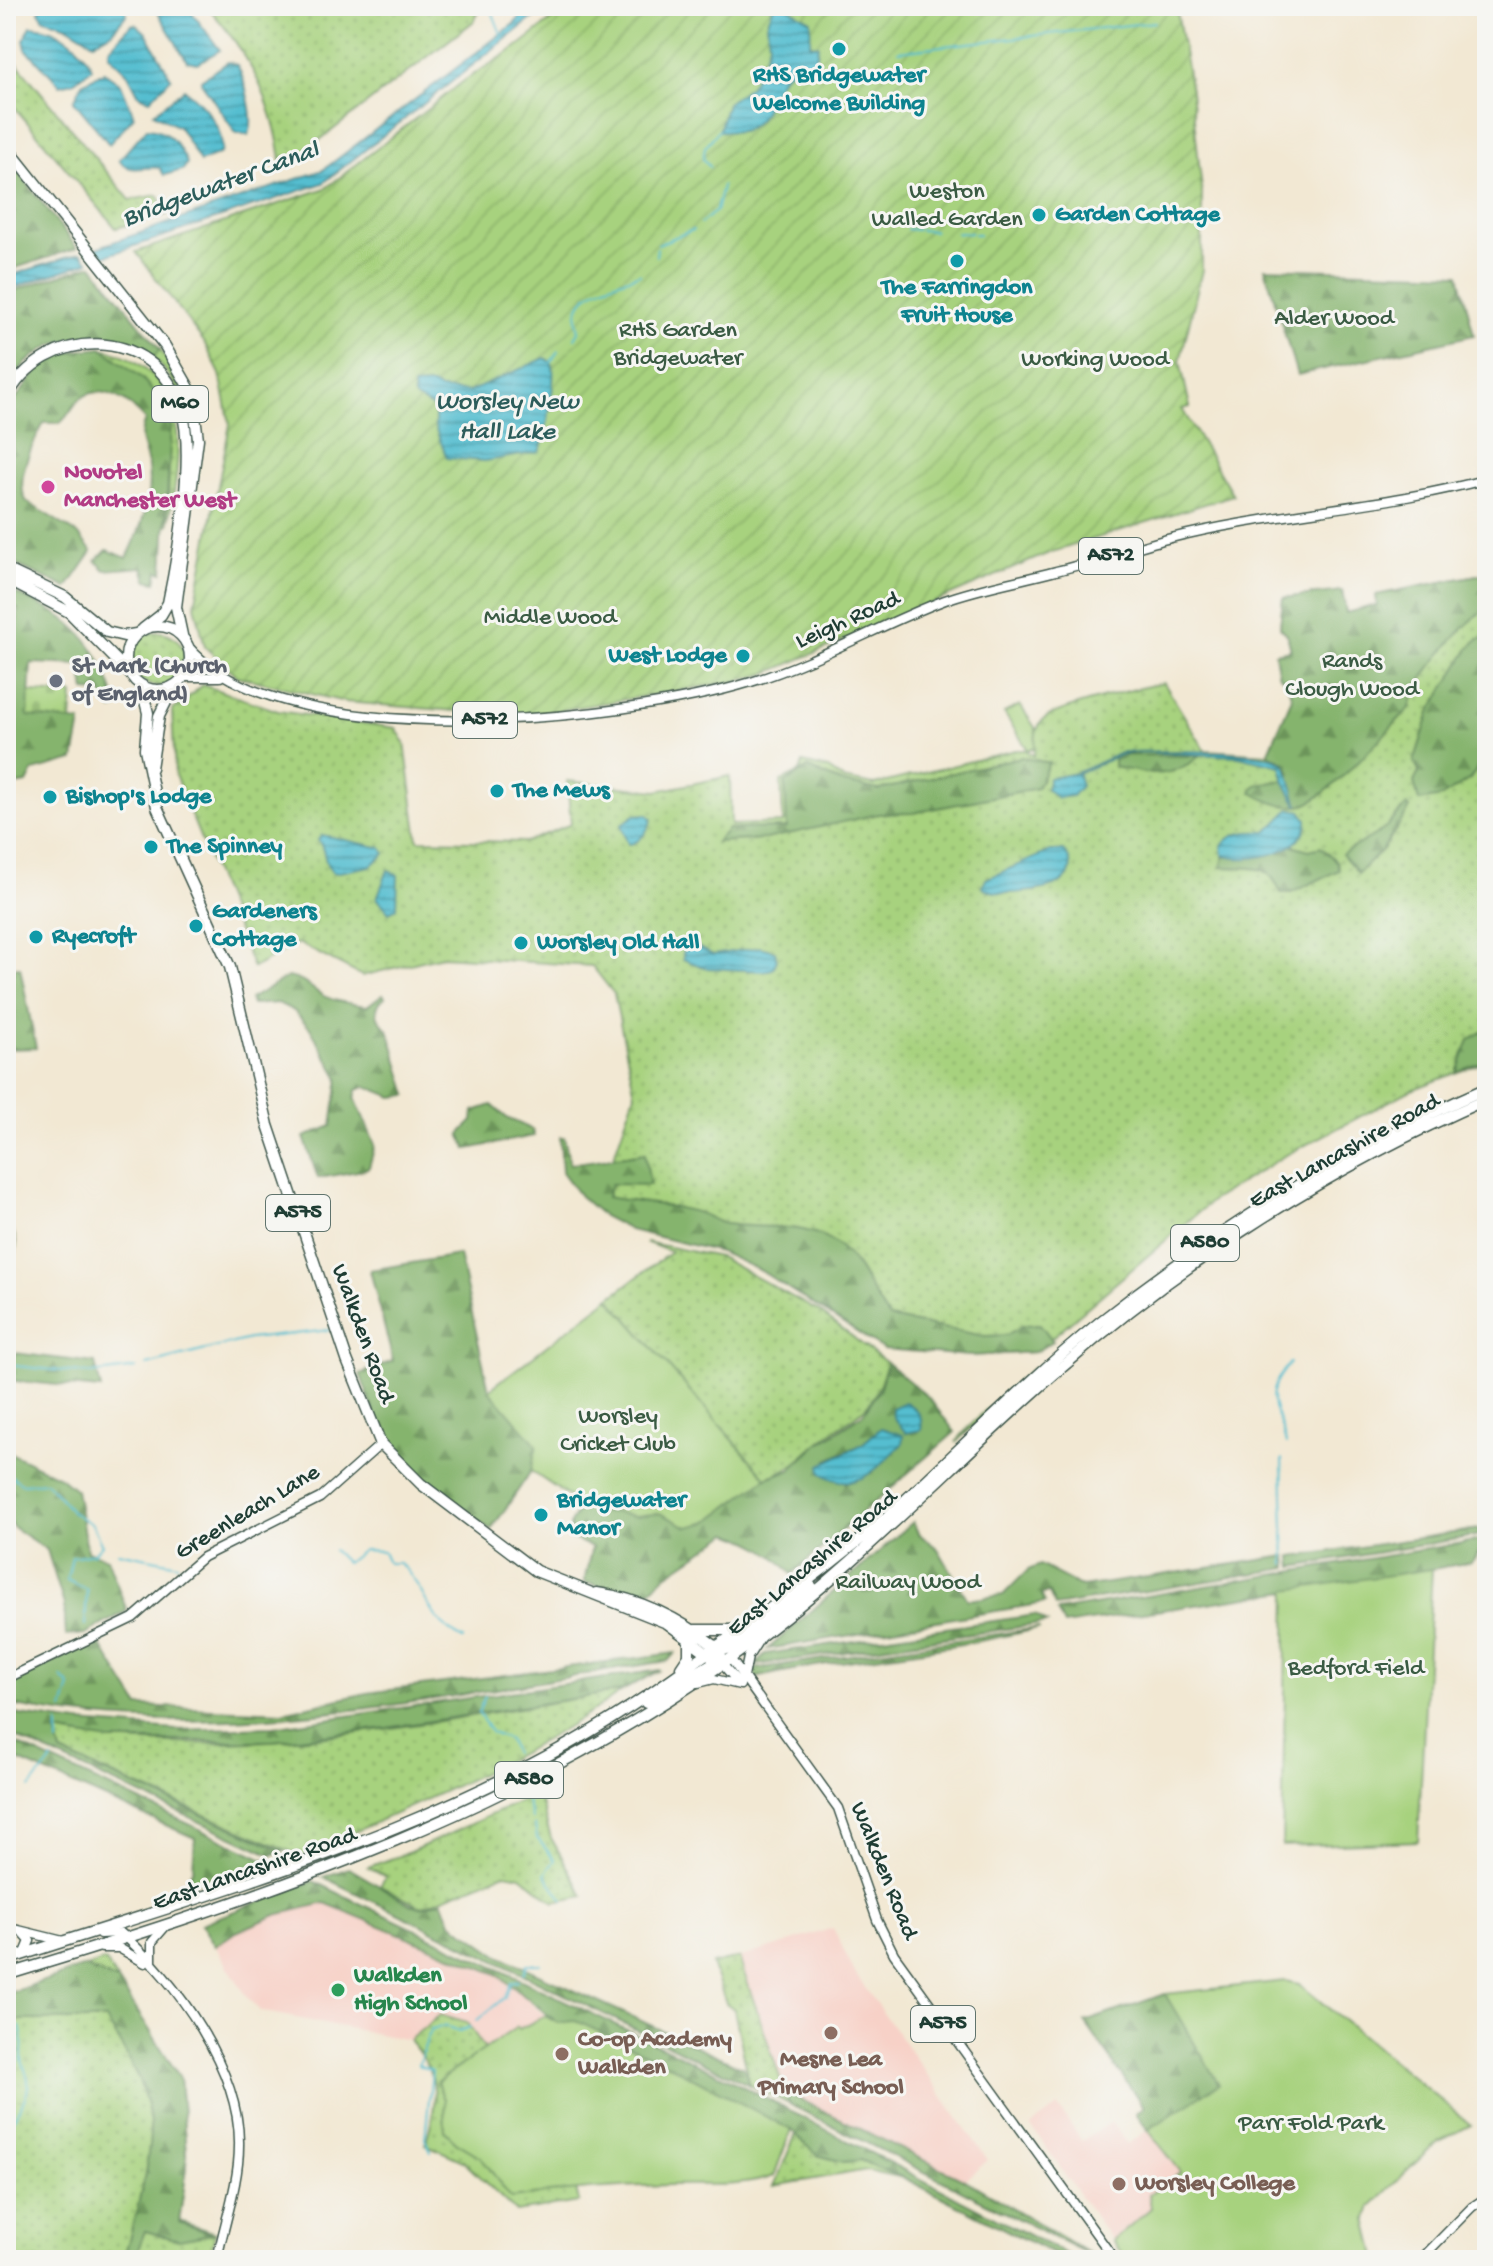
<svg xmlns="http://www.w3.org/2000/svg" width="1493" height="2266" font-family="'Gochi Hand',sans-serif">
<defs>
<pattern id="grass-dots" width="8" height="8" patternUnits="userSpaceOnUse" patternTransform="scale(2)"><rect width="8" height="8" fill="#a7d27e"/><path d="M2 2h.1M6 6h.1" fill="none" stroke="#8fb56e" stroke-width="1.8" stroke-linecap="round"/></pattern>
<pattern id="forest-firs" width="22" height="20" patternUnits="userSpaceOnUse" patternTransform="scale(2)"><rect width="22" height="20" fill="#85b46d"/><path d="M5 1l3.5 6h-7zM16 11l3.5 6h-7z" fill="#6c945a"/></pattern>
<pattern id="cemetery-stones" width="16" height="16" patternUnits="userSpaceOnUse" patternTransform="scale(2)"><rect width="16" height="16" fill="#a7d27e"/><path d="M2 7V4a2 2 0 0 1 4 0v3zM10 15v-3a2 2 0 0 1 4 0v3z" fill="#8fb56e"/></pattern>
<pattern id="garden-furrows" width="10" height="10" patternUnits="userSpaceOnUse" patternTransform="scale(2)"><rect width="10" height="10" fill="#a7d27e"/><path d="M-1 1l2-2M0 10L10 0M9 11l2-2" fill="none" stroke="#8fb56e"/></pattern>
<pattern id="water-rules" width="6" height="5" patternUnits="userSpaceOnUse" patternTransform="scale(2)"><rect width="6" height="5" fill="#54bed0"/><path d="M0 2.5h6" fill="none" stroke="#459caa"/></pattern>
</defs>
<rect width="100%" height="100%" fill="#f6f6f2"/>
<filter id="ink" filterUnits="userSpaceOnUse"><feTurbulence type="fractalNoise" baseFrequency=".0125" numOctaves="2"/><feDisplacementMap in="SourceGraphic" scale="16" xChannelSelector="R" yChannelSelector="G"/><feConvolveMatrix kernelMatrix="1 2 1 2 8 2 1 2 1" color-interpolation-filters="sRGB"/></filter>
<filter id="wash" filterUnits="userSpaceOnUse"><feTurbulence type="fractalNoise" baseFrequency=".006" numOctaves="4" result="noise"/><feDisplacementMap in="SourceGraphic" scale="32" xChannelSelector="R" yChannelSelector="G"/><feGaussianBlur stdDeviation="1.8" result="paint"/><feColorMatrix in="noise" values="0 0 0 0 0 0 0 0 0 0 0 0 0 0 0 0 0 1.4 0 .05"/><feComposite in="paint" operator="in"/></filter>
<g filter="url(#wash)">
<rect width="100%" height="100%" fill="#f2e8d3"/>
<path fill="#f7d1c7" d="M324 1903 497 1974 545 2016 791 2130 774 2176 762 2181 606 2189 464 2024 440 2015 409 2040 260 2011 247 1997 215 1946 234 1933 276 1915Z
M833 1928 856 1975 988 2160 965 2180 785 2092 739 1958Z
M1058 2107 1082 2141 1111 2122 1127 2144 1148 2130 1181 2172 1150 2195 1151 2208 1112 2241 1031 2126Z"/>
<path fill="url(#grass-dots)" stroke="#638859" stroke-width="2" d="M207 6H478L480 10 474 21 304 152 281 160C273 99 248 52 207 6Z
M6 50 130 200 158 195 168 214 116 228 6 97Z
M102 348C193 371 183 451 168 526L169 454Z
M160 349C189 390 194 425 189 474 187 430 189 389 153 358Z
M1487 573V1061L1409 1091 1284 1156 1213 1200 1035 1352 969 1356 795 1277 600 1196 635 1094 614 994 592 966 442 956 362 976 298 943 253 968 175 775 172 711 203 685 278 711 396 728 405 743 418 840 526 842 571 824 567 781 657 791 730 776 731 825 783 823 781 781 800 772 803 763 828 769 843 779 874 785 1016 750H1026L1034 756C1036 742 1033 731 1043 720 1052 709 1145 686 1164 683L1205 750 1268 754 1292 698 1286 680 1279 676 1275 653 1291 650 1287 634 1280 627 1283 598 1342 591 1346 613 1377 605 1376 595Z
M131 659a27 27 0 1 1 54 0a27 27 0 1 1-54 0Z
M645 1242 719 1257 818 1311 887 1363C871 1419 856 1411 817 1444 799 1460 790 1470 766 1478L609 1298 671 1252Z
M1033 1368 1035 1372 956 1442 973 1422Z
M622 1691C525 1761 410 1806 301 1856L61 1753 55 1732C244 1765 436 1720 622 1691Z
M538 1793 551 1838 584 1896 554 1902 521 1876 505 1873 421 1907 380 1886 386 1876 368 1867 410 1852Z
M739 1958 789 2104 750 2085 734 2009 726 2003 712 1964Z
M105 1961 180 2078 187 2167 179 2221 215 2233 210 2260H6V1994Z
M440 2015 467 2023 485 2049 437 2082 444 2099 445 2131 456 2142 481 2157 511 2198 576 2189 579 2202 516 2212 463 2161 425 2144C439 2100 441 2076 409 2040Z
M796 2134 817 2155 844 2162 860 2160 904 2178 867 2170 774 2186Z"/>
<path fill="url(#forest-firs)" stroke="#527850" stroke-width="2" fill-rule="evenodd" d="M6 156 77 248 6 271Z
M92 265 160 349 153 358C101 322 36 333 6 390V293Z
M1265 268 1459 274 1474 335 1297 375Z
M102 348 142 378 162 402 171 427 163 572 158 571 156 582 147 580 143 567 105 570 96 561 107 550 127 558C141 529 152 501 148 468 146 446 136 442 145 420 132 403 102 381 80 399 72 406 69 416 60 423H44C33 443 13 481 27 502L78 534 92 552 67 588 6 560V420L14 401 42 365 63 352Z
M1487 573V608C1462 625 1416 678 1410 708 1389 728 1328 798 1304 805 1285 810 1266 801 1251 792L1256 785 1290 779 1288 764 1268 754 1292 698 1286 680 1279 676 1275 653 1291 650 1287 634 1280 627 1283 598 1342 591 1346 613 1377 605 1376 595Z
M6 589C75 619 95 634 118 707L113 710 100 692 85 691 81 665 31 663 28 715 81 722 74 760 33 771 27 783 6 786V636L14 637 18 609 6 604Z
M1487 638V742L1476 770 1470 779 1442 797 1419 801 1414 782 1419 772 1414 762 1430 712 1470 647 1478 639Z
M1127 755 1200 756C1168 781 1151 774 1114 767V760Z
M1021 757 1049 763 1037 788 913 813 879 814 766 839 716 842 728 829 787 828 785 783 808 768 843 783 879 790Z
M1407 805 1410 808 1383 849 1358 873 1342 854 1383 830Z
M1292 845 1309 850 1321 847 1337 862 1339 870 1291 893H1281C1268 861 1252 869 1221 867L1224 857Z
M20 967 36 1048 6 1049V968Z
M288 977C305 980 309 987 322 995 334 1002 354 1004 367 1006L383 994 385 997C372 1007 376 1020 388 1029L408 1095 393 1097 366 1086 357 1090 355 1098 375 1145 369 1167 363 1170 318 1178 304 1137 332 1126 339 1078 310 1028 294 1011 278 1003 252 1005 250 999Z
M1487 1028V1061L1457 1072 1469 1040Z
M492 1105 507 1118 533 1130 534 1136 467 1149 460 1134 473 1121 474 1111Z
M560 1137H564L570 1164 645 1153 650 1185 611 1184 607 1197C637 1203 670 1204 699 1213 709 1216 717 1223 727 1224 766 1230 808 1220 840 1247 862 1266 871 1295 889 1318L985 1336 1006 1335 1024 1325 1040 1324 1053 1341 1035 1352 969 1356 883 1349 761 1271 720 1252 630 1230 603 1216 580 1196 562 1172Z
M6 1219C22 1242 17 1254 6 1277Z
M459 1255 489 1390 537 1445 531 1471 491 1530C460 1507 422 1485 397 1454 379 1432 370 1400 360 1374L393 1361 370 1270Z
M6 1352 95 1363 101 1389 6 1380Z
M887 1363 928 1397 955 1432 792 1574C775 1553 754 1542 729 1533L665 1576 643 1598 584 1582 592 1547 571 1538 570 1524 581 1505 635 1516 660 1513 688 1527 707 1522 766 1478 790 1470 817 1445 863 1414 879 1390ZM881 1428 846 1483 828 1460 861 1445Z
M6 1451 60 1477 76 1490 87 1551 107 1558 127 1611 85 1634 66 1636 64 1605 47 1550 14 1528 6 1518Z
M913 1522 918 1533 938 1549 968 1600 1003 1595 1028 1570 1040 1565 1082 1587 1287 1556 1288 1568 1055 1606 1049 1593 1041 1594 1045 1603 768 1649Z
M1487 1528V1534L1293 1567 1292 1557Z
M1487 1539V1551L1479 1553 1471 1562 1432 1569 1064 1625 1057 1611Z
M1035 1615 1047 1623 755 1665 765 1654Z
M1040 1628C945 1652 846 1656 751 1679L755 1669Z
M97 1639 139 1706 283 1712 367 1693 675 1653 668 1661C451 1694 225 1749 6 1704V1686Z
M660 1670 622 1691 387 1728 272 1741H110L56 1732 61 1753 285 1851 272 1855 6 1733V1713L79 1723 177 1730 272 1727Z
M6 1739 275 1864 185 1884 193 1868 195 1838 6 1755Z
M349 1868 410 1904 421 1907 442 1901 451 1922 501 1957 744 2068 750 2085 323 1877Z
M313 1881 717 2073 1077 2260H1065L904 2178 860 2160 844 2162 817 2155 791 2130 660 2060 576 2021 558 2023 497 1974 325 1903 276 1915 234 1933 215 1946 201 1924Z
M85 1967 118 1981 180 2078 187 2167 179 2222 212 2234 179 2240 145 2231 134 2260H123C133 2227 155 2148 149 2115 143 2080 124 2049 106 2020H6V1994Z
M1165 1994 1219 2084 1148 2130 1136 2113 1144 2107 1085 2022Z
M785 2092 965 2180 1100 2260 789 2104Z"/>
<path fill="url(#cemetery-stones)" stroke="#638859" stroke-width="2" d="M29 692 73 694 71 721 28 716Z"/>
<path fill="#a7d27e" stroke="#638859" stroke-width="2" d="M1020 705 1036 729 1035 747 1028 750 1004 713Z
M609 1298 766 1478 707 1522 688 1527 660 1513 635 1516 581 1505 531 1471 537 1445 489 1390Z
M1432 1569 1418 1841 1282 1846 1287 1590Z
M1285 1981 1299 1984 1471 2125 1437 2142 1371 2206 1367 2219 1377 2260H1126L1112 2241 1151 2208 1149 2195 1181 2172 1148 2130 1219 2084 1165 1994Z
M545 2016 558 2023 576 2021 660 2060 791 2130 774 2176C743 2188 704 2184 670 2185 617 2186 564 2190 511 2198L481 2157 456 2142 445 2131 444 2099 437 2082 517 2027 519 2029Z"/>
<path fill="url(#garden-furrows)" stroke="#638859" stroke-width="2" d="M570 6H1176L1191 91 1202 190V270L1180 361 1190 407 1182 409 1233 495 1049 553 765 674 737 681 543 713H481L345 702 237 676 205 647 195 605 230 424 220 374 204 342 136 252 326 188 465 80 517 47Z"/>
<path fill="url(#water-rules)" stroke="#3a7e82" stroke-width="2" d="M43 6H125L127 14 111 33 93 42 65 25 44 19 39 11Z
M154 6H187L220 50 198 63 187 61Z
M528 6H548L323 183 102 257 96 248 323 170 515 23Z
M774 6H785L811 21 810 44 818 45 816 65C764 62 780 115 744 130 736 133 727 131 719 131L727 103 750 86 763 62 769 43 767 24Z
M136 24 147 34 171 78 150 100 139 95 128 74 109 55V49L131 25Z
M31 26C58 28 81 43 92 68L73 82 60 85 26 49 24 40Z
M228 62 237 65C244 78 257 122 248 135L236 133 203 85 201 80Z
M104 72 121 84 134 116 109 144 74 101 82 83Z
M184 89C202 102 226 129 221 153L200 162 180 128 154 113Z
M147 128C168 129 179 145 187 163L183 170 164 175 160 168C144 165 130 175 119 160Z
M81 253 89 262 6 290V277Z
M545 358 552 363C557 377 546 438 539 452L485 461 447 458 435 427V409L414 397 413 386 432 385 441 390 469 392Z
M1181 751C1201 752 1273 750 1285 765 1288 769 1296 798 1298 806L1285 783 1281 766 1239 756 1141 752 1122 754 1081 772 1078 775 1081 786 1072 796 1057 798 1046 789 1049 778 1076 773 1123 752Z
M1290 809 1301 811 1307 819C1309 852 1247 865 1223 855L1222 846C1232 831 1250 831 1267 832Z
M647 814 652 819C648 830 640 844 628 844L621 825 635 815Z
M322 835 382 848 385 854 370 866 334 873C322 864 327 851 318 840Z
M1050 851H1063C1074 861 1073 874 1061 883 1045 891 995 899 982 886L986 879Z
M388 870 398 875 397 908 389 912 377 898Z
M695 946 713 955 760 947 775 951 777 960 773 969 764 971 706 968 683 959V951Z
M905 1402C916 1408 924 1416 921 1430L906 1433 893 1417 892 1408Z
M881 1428 903 1435 902 1444C877 1468 856 1496 821 1473L820 1465 861 1445Z"/>
<g fill="none" stroke-linecap="round" stroke-linejoin="round">
<path stroke="#54bed0" stroke-width="2" d="M490 6 501 34
M898 51 1155 22
M710 167 703 159 705 147 719 130
M701 223 716 211 722 186
M907 229 917 230
M920 230 934 231
M957 233H971
M974 234H979
M658 244 693 230
M656 256 657 248
M575 338 579 331C566 290 612 285 640 274
M551 362 558 351
M6 1365 91 1374 136 1368
M147 1365 249 1339 330 1330
M1286 1444C1278 1405 1258 1400 1290 1363
M1282 1459 1285 1564
M6 1473 23 1484 46 1482 73 1513 92 1524 102 1545 94 1553 72 1557 67 1580 87 1590 85 1625
M333 1550 346 1563 363 1550 383 1551 388 1563H399C427 1587 424 1619 463 1639
M118 1552 178 1564
M61 1677 70 1686 63 1710
M485 1696 478 1713 492 1733 509 1740 514 1753
M58 1723V1743
M30 1788 52 1760
M527 1801 532 1819
M535 1825 537 1838 555 1860 545 1874 563 1900
M523 1973 527 1964H540
M476 2021 505 1997 511 1983 518 1981
M6 2132C13 2115 30 2099 28 2081 28 2073 21 2064 22 2057 22 2043 24 2041 20 2026
M431 2151 425 2138 432 2071 418 2065 431 2029 446 2026 459 2031 470 2027"/>
</g>
</g>
<g filter="url(#ink)">
<g fill="none" stroke-linecap="round" stroke-linejoin="round">
<defs>
<path id="secondary" d="M6 1679 133 1618 203 1557 320 1498 381 1444
M6 1927 63 1941
M21 1931 30 1941 25 1953
M100 1934 121 1933C176 1980 241 2071 239 2146 239 2184 224 2223 217 2260
M102 1948H119L145 1963
M152 1964V1942L165 1927
M1420 2260 1472 2207 1487 2197"/>
<path id="primary" d="M189 647C284 757 624 721 751 682 819 661 879 625 945 600 981 587 1019 581 1056 571 1094 562 1130 549 1167 539 1273 512 1382 508 1487 479
M184 677H220
M730 1658 838 1808 877 1920 894 1954 1115 2260
M722 1664 738 1682
M744 1677 748 1657 760 1638
M698 1683 714 1679 740 1685"/>
<path id="highway" d="M6 146 165 346 192 393 198 439 176 607 182 635
M6 399C43 325 155 324 181 408 196 453 178 555 168 603L161 615 143 629
M6 569 65 597 107 632 124 636 136 634
M6 579 69 612 129 673
M126 658a32 32 0 1 1 64 0a32 32 0 1 1-64 0Z
M141 685 148 713 145 749 157 807 230 967 268 1125 347 1360 381 1444 421 1484 536 1571 667 1623 722 1664
M151 768 159 716 174 686
M597 1593C643 1599 683 1621 719 1649
M695 1630H735
M714 1655 738 1643 812 1587
M681 1667 689 1655V1637
M646 1703 721 1658
M6 1960C239 1884 468 1824 671 1679 748 1624 830 1569 900 1505 966 1444 1029 1379 1100 1322 1219 1228 1347 1149 1487 1088
M6 1975C265 1897 526 1809 746 1647 859 1564 954 1461 1060 1369 1186 1258 1333 1166 1487 1099"/>
</defs>
<use href="#secondary" stroke="#3f574c" stroke-width="11"/>
<use href="#primary" stroke="#3f574c" stroke-width="11"/>
<use href="#highway" stroke="#3f574c" stroke-width="13"/>
<use href="#secondary" stroke="#fff" stroke-width="8"/>
<use href="#primary" stroke="#fff" stroke-width="8"/>
<use href="#highway" stroke="#fff" stroke-width="10"/>
</g>
</g>
<g fill="#0f9aa8" stroke="#f6f6f2" stroke-width="3">
<circle cx="839" cy="49" r="8"/>
<circle cx="1039" cy="215" r="8"/>
<circle cx="957" cy="261" r="8"/>
<circle cx="743" cy="656" r="8"/>
<circle cx="497" cy="791" r="8"/>
<circle cx="50" cy="797" r="8"/>
<circle cx="151" cy="847" r="8"/>
<circle cx="196" cy="926" r="8"/>
<circle cx="36" cy="937" r="8"/>
<circle cx="521" cy="943" r="8"/>
<circle cx="541" cy="1515" r="8"/>
</g>
<circle fill="#d1479c" stroke="#f6f6f2" stroke-width="3" cx="48" cy="487" r="8"/>
<circle fill="#6b7280" stroke="#f6f6f2" stroke-width="3" cx="56" cy="681" r="8"/>
<circle fill="#2e9e5b" stroke="#f6f6f2" stroke-width="3" cx="338" cy="1990" r="8"/>
<g fill="#8d6e63" stroke="#f6f6f2" stroke-width="3">
<circle cx="831" cy="2033" r="8"/>
<circle cx="562" cy="2054" r="8"/>
<circle cx="1119" cy="2184" r="8"/>
</g>
<g text-anchor="middle" dominant-baseline="central" stroke-width="6" stroke-linejoin="round" paint-order="stroke">
<g fill="#f6f6f2" stroke="#60746d" stroke-width="2">
<rect x="152" y="386" width="56" height="36" rx="6"/>
<rect x="1079" y="538" width="64" height="36" rx="6"/>
<rect x="453" y="702" width="64" height="36" rx="6"/>
<rect x="266" y="1195" width="64" height="36" rx="6"/>
<rect x="1171" y="1225" width="68" height="36" rx="6"/>
<rect x="495" y="1762" width="68" height="36" rx="6"/>
<rect x="911" y="2006" width="64" height="36" rx="6"/>
</g>
<g font-size="22" font-weight="bold" fill="#1f3d34">
<text x="180" y="404">M60</text>
<text x="1111" y="556">A572</text>
<text x="485" y="720">A572</text>
<text x="298" y="1213">A575</text>
<text x="1205" y="1243">A580</text>
<text x="529" y="1780">A580</text>
<text x="943" y="2024">A575</text>
</g>
<g font-size="24" font-weight="bold" fill="#0d838f" stroke="#f6f6f2" text-anchor="start">
<text x="839" y="76" text-anchor="middle">RHS Bridgewater<tspan x="839" dy="28">Welcome Building</tspan></text>
<text x="1055" y="215">Garden Cottage</text>
<text x="957" y="288" text-anchor="middle">The Farringdon<tspan x="957" dy="28">Fruit House</tspan></text>
<text x="727" y="656" text-anchor="end">West Lodge</text>
<text x="513" y="791">The Mews</text>
<text x="66" y="797">Bishop's Lodge</text>
<text x="167" y="847">The Spinney</text>
<text x="212" y="912">Gardeners<tspan x="212" dy="28">Cottage</tspan></text>
<text x="52" y="937">Ryecroft</text>
<text x="537" y="943">Worsley Old Hall</text>
<text x="557" y="1501">Bridgewater<tspan x="557" dy="28">Manor</tspan></text>
</g>
<g font-size="24" fill="#3a5b43" stroke="#f6f6f2">
<text x="947" y="192">Weston<tspan x="947" dy="28">Walled Garden</tspan></text>
<text x="1334" y="319">Alder Wood</text>
<text x="678" y="331">RHS Garden<tspan x="678" dy="28">Bridgewater</tspan></text>
<text x="1095" y="360">Working Wood</text>
<text x="550" y="618">Middle Wood</text>
<text x="1352" y="662">Rands<tspan x="1352" dy="28">Clough Wood</tspan></text>
<text x="618" y="1417">Worsley<tspan x="618" dy="28">Cricket Club</tspan></text>
<text x="908" y="1583">Railway Wood</text>
<text x="1356" y="1669">Bedford Field</text>
<text x="1311" y="2124">Parr Fold Park</text>
</g>
<g font-size="24" font-weight="bold" fill="#b23c85" stroke="#f6f6f2" text-anchor="start">
<text x="64" y="473">Novotel<tspan x="64" dy="28">Manchester West</tspan></text>
</g>
<g font-size="24" fill="#1f3d34" stroke="#f6f6f2">
<text transform="translate(848 621) rotate(-24)">Leigh Road</text>
<text transform="translate(1345 1152) rotate(-29)">East Lancashire Road</text>
<text transform="translate(362 1334) rotate(70)">Walkden Road</text>
<text transform="translate(248 1513) rotate(-31)">Greenleach Lane</text>
<text transform="translate(813 1564) rotate(-40)">East Lancashire Road</text>
<text transform="translate(255 1870) rotate(-19)">East Lancashire Road</text>
<text transform="translate(883 1871) rotate(68)">Walkden Road</text>
</g>
<g font-size="24" font-weight="bold" fill="#5b616d" stroke="#f6f6f2" text-anchor="start">
<text x="72" y="667">St Mark (Church<tspan x="72" dy="28">of England)</tspan></text>
</g>
<g font-size="24" font-weight="bold" fill="#27864d" stroke="#f6f6f2" text-anchor="start">
<text x="354" y="1976">Walkden<tspan x="354" dy="28">High School</tspan></text>
</g>
<g font-size="24" font-weight="bold" fill="#785e54" stroke="#f6f6f2" text-anchor="start">
<text x="578" y="2040">Co-op Academy<tspan x="578" dy="28">Walkden</tspan></text>
<text x="831" y="2060" text-anchor="middle">Mesne Lea<tspan x="831" dy="28">Primary School</tspan></text>
<text x="1135" y="2184">Worsley College</text>
</g>
<g font-size="26" font-style="italic" fill="#2c5d5b" stroke="#f6f6f2">
<text transform="translate(221 186) rotate(-20)">Bridgewater Canal</text>
<text x="507" y="403">Worsley New<tspan x="507" dy="30">Hall Lake</tspan></text>
</g>
</g>
<rect width="1493" height="2266" fill="none" stroke="#f6f6f2" stroke-width="32"/>
</svg>
